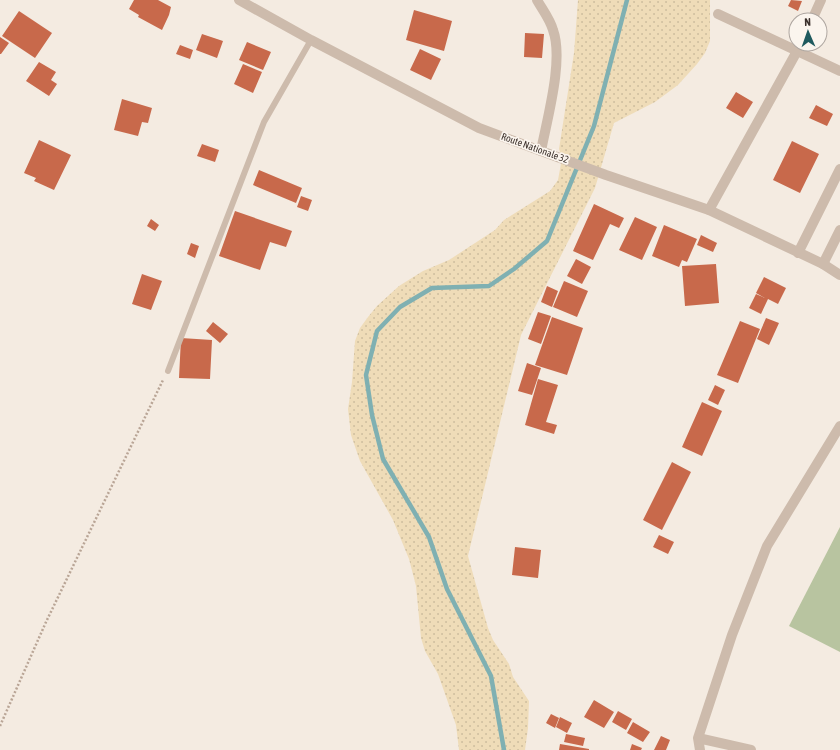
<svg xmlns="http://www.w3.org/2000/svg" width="840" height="750" font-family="'Asap Condensed',sans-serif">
<defs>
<pattern id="sand-dots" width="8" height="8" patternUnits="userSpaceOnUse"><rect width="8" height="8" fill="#efdcb8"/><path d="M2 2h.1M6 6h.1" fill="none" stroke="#cebd9e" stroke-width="1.8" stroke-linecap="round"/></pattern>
</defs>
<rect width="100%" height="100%" fill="#f4ebe1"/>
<path fill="#b8c4a0" d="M840 527V652L789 626Z"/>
<path fill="url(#sand-dots)" d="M578 0H710V41L705 53 697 64 678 85 655 102 614 123 595 188 521 335 468 556 488 628 493 640 509 664 513 677 529 701 528 728 525 750H459L456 725 438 674 425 651 421 638 416 586 409 559 393 520 360 461 351 435 348 409 352 382 355 341 360 328 368 317 377 306 399 286 423 271 449 260 495 230 504 220 550 191 558 180 562 158 559 149 574 53Z"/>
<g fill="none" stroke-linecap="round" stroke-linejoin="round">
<path stroke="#7fb0b2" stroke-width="4.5" d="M504 750 491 676 447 589 429 537 383 459 372 415 366 375 377 331 400 307 432 288 489 286 514 269 547 241 594 126 627 0"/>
</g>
<path fill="#c8694b" d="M134 0H158L171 7 169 15 162 30 138 17 139 15 129 9Z
M791 0 802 1 798 11 788 6Z
M414 10 452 21 444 51 406 40Z
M19 11 52 33 35 58 2 36Z
M525 33 544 34 542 58 524 57Z
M202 34 223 41 217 58 196 50Z
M0 37 9 43 1 54H0Z
M247 42 271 52 263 70 239 60Z
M180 45 193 50 190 59 176 54Z
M420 49 441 59 431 80 410 70Z
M39 62 56 72 51 80 57 84 49 96 26 81Z
M243 64 262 72 253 93 234 84Z
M736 92 753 102 743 118 726 108Z
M122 99 152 108 148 123 142 122 138 136 114 130Z
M816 105 833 114 827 126 809 118Z
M39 140 71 155 54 190 34 181 36 178 24 173Z
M792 141 819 154 800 193 773 180Z
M202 144 219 150 215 162 197 156Z
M259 170 302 188 296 203 253 185Z
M301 196 312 200 308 211 297 207Z
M594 204 624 218 619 228 610 224 593 260 573 251Z
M235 211 292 231 286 247 270 242 260 270 219 256Z
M635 217 657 227 642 260 619 250Z
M151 219 159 225 155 231 147 226Z
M664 225 697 239 687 262 682 260 679 267 652 256Z
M701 235 717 243 713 252 697 245Z
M191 243 199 246 195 258 187 254Z
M576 259 591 267 582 284 567 276Z
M716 264 719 303 685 306 682 266Z
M142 274 162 281 151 310 132 304Z
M764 277 786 288 778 304 768 299 761 314 749 308 756 294 765 298 756 293Z
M564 281 588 291 577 317 553 307Z
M547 286 558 291 552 307 541 302Z
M538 312 551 316 541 344 528 339Z
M552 317 583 328 567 375 535 365Z
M766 318 779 323 769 345 757 339Z
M740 321 760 329 738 383 717 375Z
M213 322 228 334 220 343 206 331Z
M181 338 212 340 210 379 179 378Z
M527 363 541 368 532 395 518 391Z
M538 379 558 385 546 422 557 425 554 434 525 425Z
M715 385 725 390 718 405 708 400Z
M702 402 722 411 702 456 682 447Z
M672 462 691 472 662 530 643 520Z
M659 535 674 542 668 554 653 547Z
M515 547 541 550 538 578 512 575Z
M594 700 614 712 604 728 584 717Z
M618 711 632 719 626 730 612 722Z
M551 714 559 718 555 728 546 723Z
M560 717 572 723 567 733 556 727Z
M633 722 650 732 643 742 627 733Z
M566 734 585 738 583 746 564 742Z
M661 736 670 740 666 750H654Z
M560 744 589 749V750H559Z
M632 744 642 748 641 750H630Z"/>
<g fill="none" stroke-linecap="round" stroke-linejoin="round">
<path stroke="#b9a596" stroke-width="2.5" stroke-dasharray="2 2" stroke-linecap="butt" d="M0 726 46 622 163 380"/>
<path stroke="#cdbbac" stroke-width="6" d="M168 371 264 122 311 40"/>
<path stroke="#cdbbac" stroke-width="10" d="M537 0C542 9 550 19 553 30 564 60 547 119 541 151
M718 14 840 71
M812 20 821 0
M709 210 801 44
M798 253 840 169
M823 264 840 230
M698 738 751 750
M700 750 698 738 732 635 767 546 840 426"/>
<path stroke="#cdbbac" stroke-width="10" d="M239 0 311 40 479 128 606 175 709 210 823 264 840 275"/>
</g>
<g text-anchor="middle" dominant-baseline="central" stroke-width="3.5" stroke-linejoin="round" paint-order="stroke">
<g font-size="10" fill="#3b302b" stroke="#fbf5ee">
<text transform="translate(535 148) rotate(20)">Route Nationale 32</text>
</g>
</g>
<g transform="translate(808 32) rotate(358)"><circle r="19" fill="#fbf5ee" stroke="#aea6a0"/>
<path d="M0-3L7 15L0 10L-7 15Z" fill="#1f5a5e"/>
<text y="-6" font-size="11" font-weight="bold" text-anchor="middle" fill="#3b302b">N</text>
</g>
</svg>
